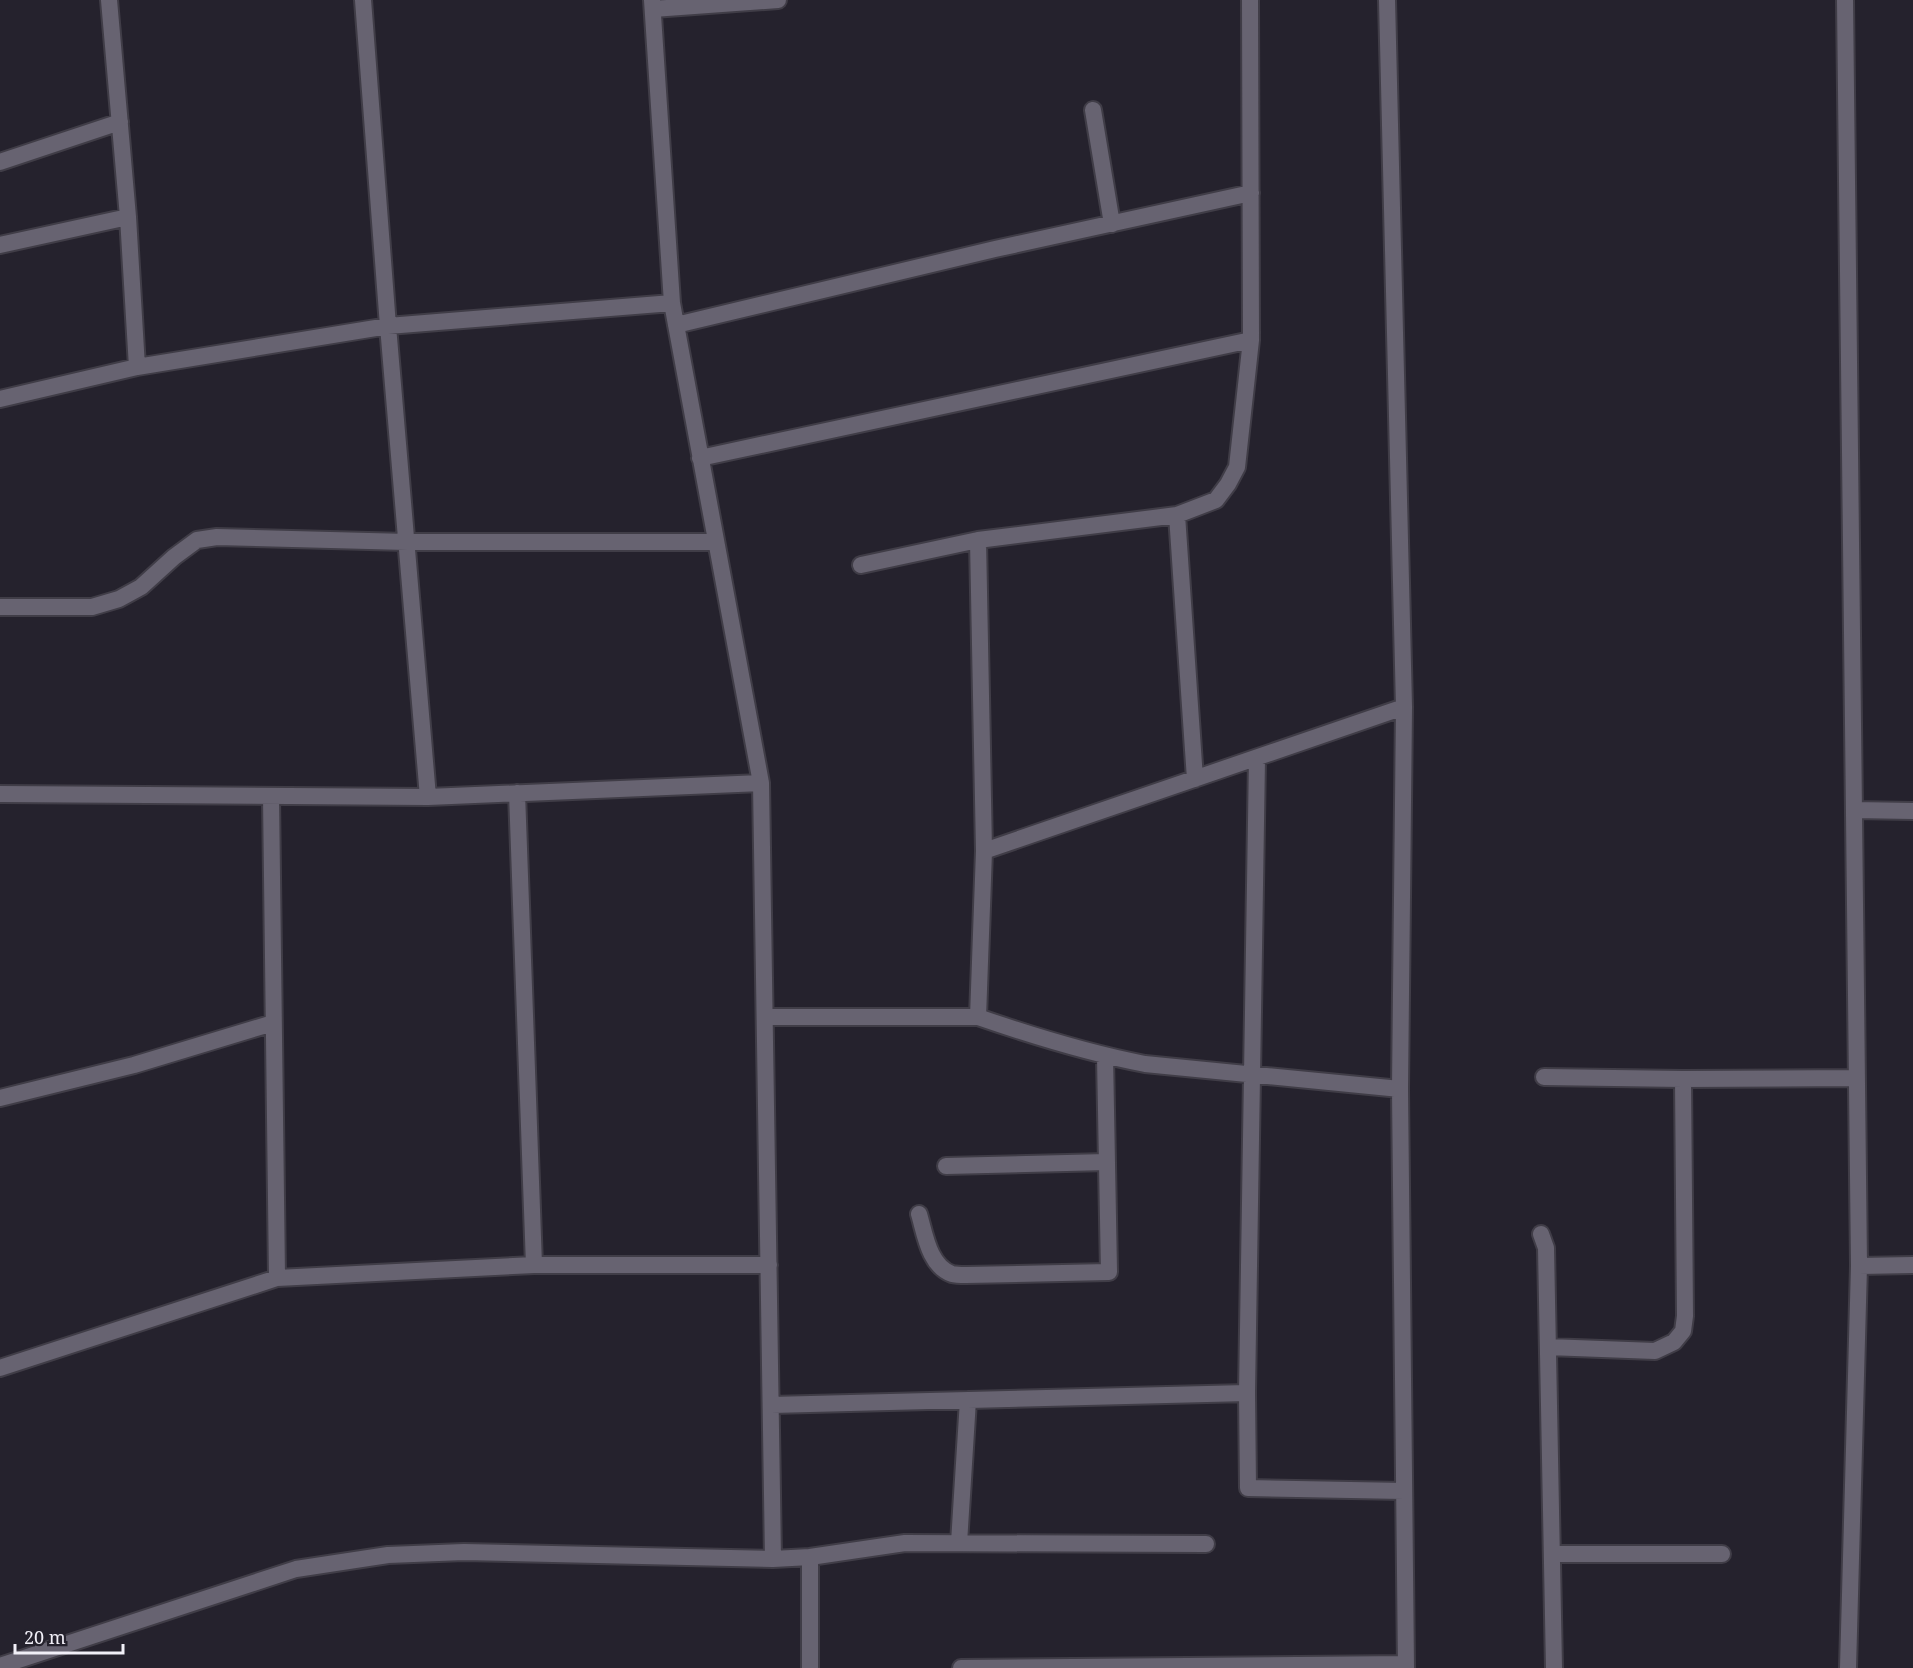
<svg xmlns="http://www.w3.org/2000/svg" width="1913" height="1668" font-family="'Noto Serif',serif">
<rect width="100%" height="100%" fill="#25222d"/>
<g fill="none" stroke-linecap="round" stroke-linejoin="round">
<defs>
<path id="minor" d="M109 0 128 217 137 367
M363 0 388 326 428 797
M1387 0 1404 707 1400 1089 1406 1668
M1845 0 1859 1266 1848 1668
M653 9 778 0
M1093 110 1112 224
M0 162 120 122
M0 245 128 217
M676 325 995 249 1251 193
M0 399 137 367 388 326 672 303
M700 458 1251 340 1250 0
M1177 515 1216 500 1228 484 1237 467 1251 340
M861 565 978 540
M0 607H92L119 599 141 587 174 557 197 540 217 537 407 542H716
M1257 758 1247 1393 1248 1488 1404 1491
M517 793 534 1265
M0 794 428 797 761 783
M271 796 277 1278
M1854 810 1913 811
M984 851 978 540 1177 515 1195 779
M765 1017H978
M1544 1077 1683 1079 1857 1078
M1400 1089 1145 1064C1088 1053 1033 1036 978 1017L984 851 1404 707
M0 1098 134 1065 273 1023
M946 1166 1107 1162
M919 1214C925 1234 929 1266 952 1274 956 1275 962 1275 966 1275L1109 1272 1105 1056
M1541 1234 1546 1248 1554 1668
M1859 1266 1913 1265
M1548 1347 1655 1351 1674 1342 1683 1331 1685 1316 1683 1079
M0 1368 277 1278 534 1265H769
M771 1405 1247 1393
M959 1543 968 1400
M1552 1554H1722
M810 1557 905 1543 1206 1544
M773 1559 810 1557V1668
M0 1666 296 1569 388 1555 464 1552 773 1559 761 783 672 303 652 0
M961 1668 1406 1664"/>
</defs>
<use href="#minor" stroke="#403d47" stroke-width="20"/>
<use href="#minor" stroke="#676371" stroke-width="16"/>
</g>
<path d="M15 1644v9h108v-9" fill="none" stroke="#f1eff7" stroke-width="3"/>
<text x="24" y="1644" font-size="18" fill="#f1eff7" stroke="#25222d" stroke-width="4.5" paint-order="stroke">20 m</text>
</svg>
